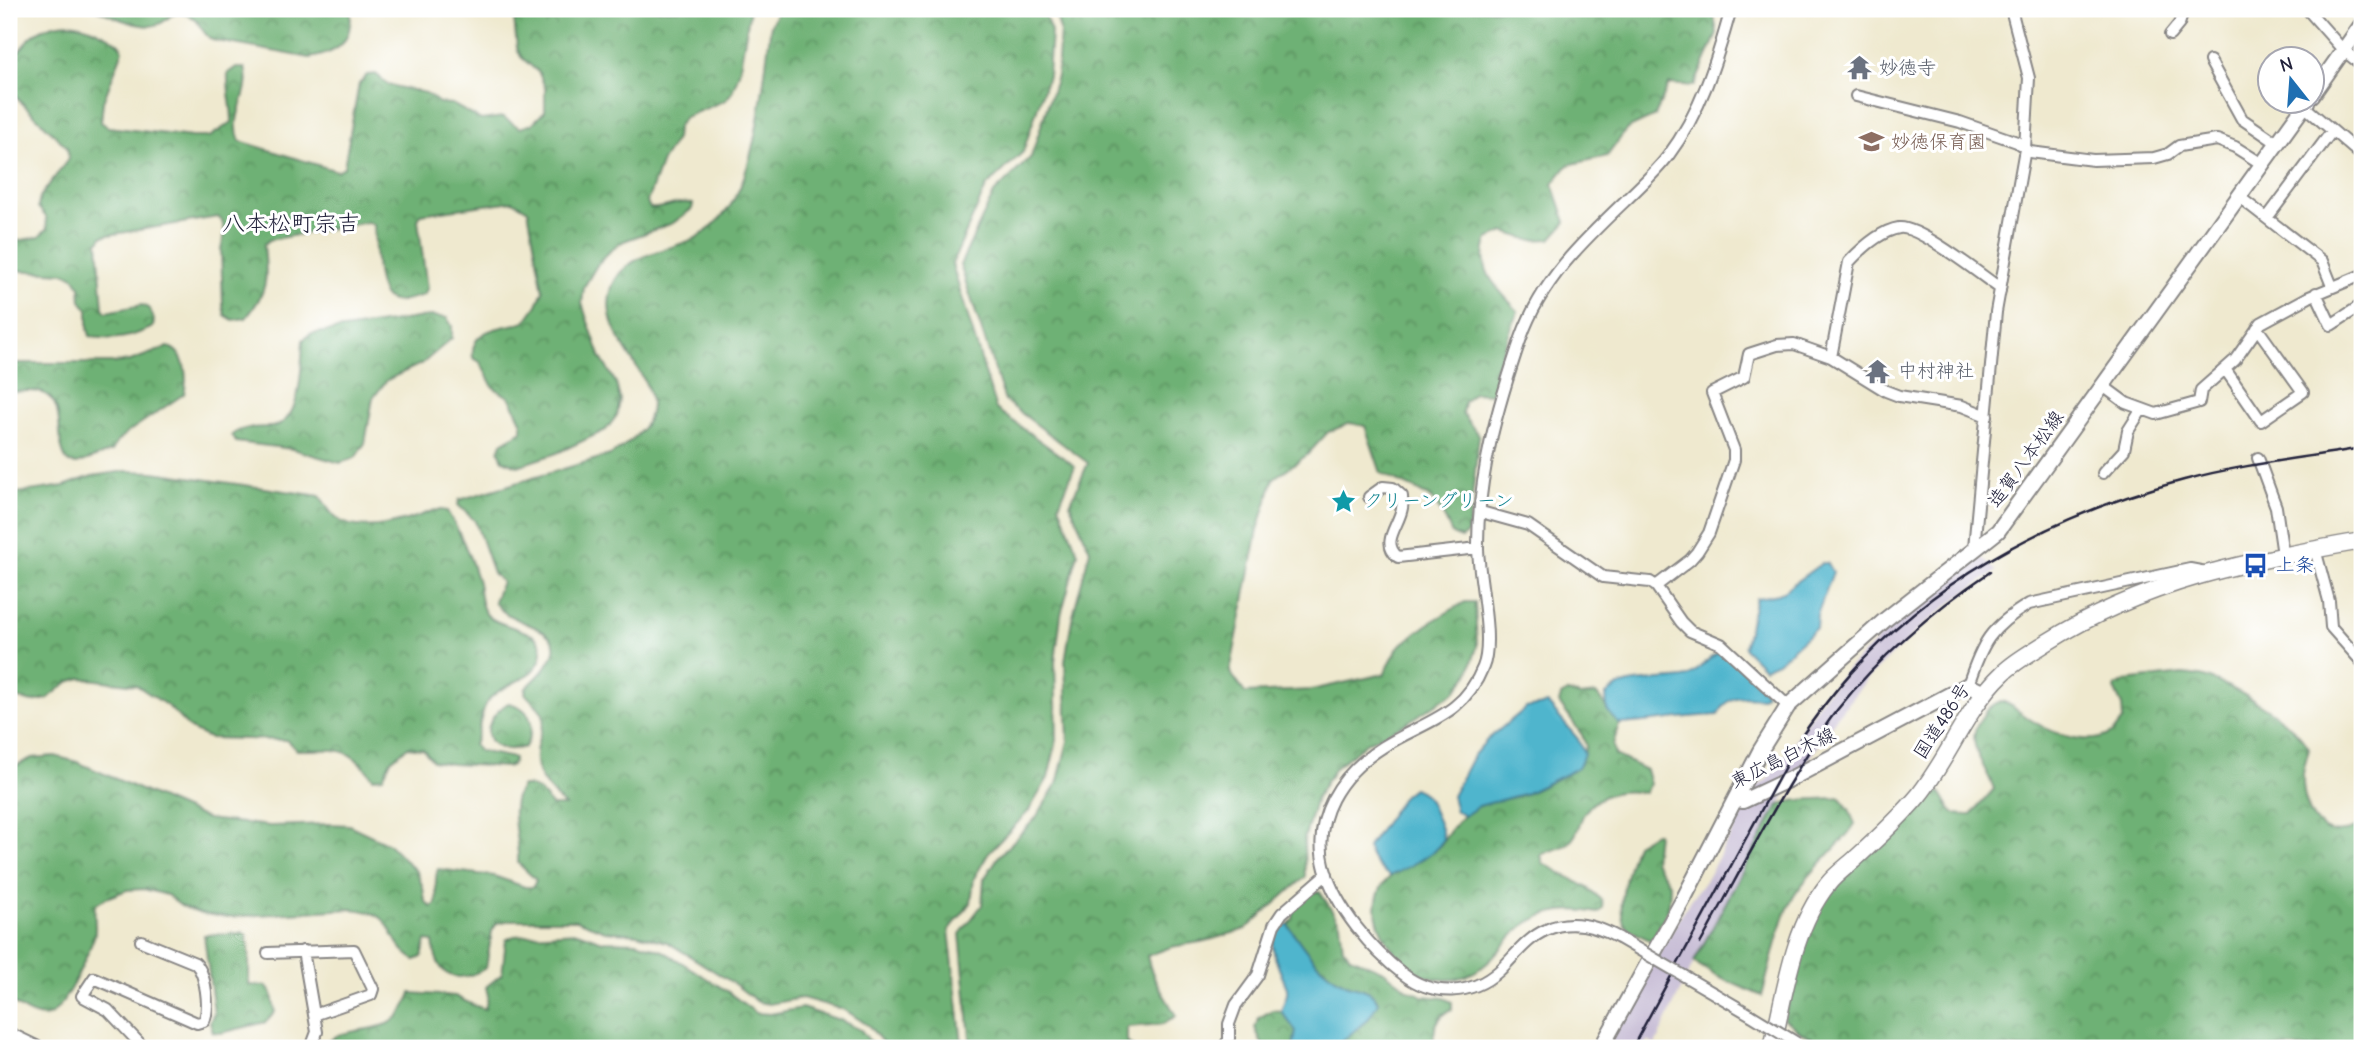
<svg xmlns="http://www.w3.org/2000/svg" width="2371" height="1057" font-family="'Comic Neue','Klee One',sans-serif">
<defs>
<pattern id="forest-crowns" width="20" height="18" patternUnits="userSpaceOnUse" patternTransform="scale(1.75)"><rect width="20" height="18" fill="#6eb174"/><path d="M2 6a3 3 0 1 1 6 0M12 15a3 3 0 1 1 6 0" fill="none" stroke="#5a9060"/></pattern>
</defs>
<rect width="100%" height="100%" fill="#fff"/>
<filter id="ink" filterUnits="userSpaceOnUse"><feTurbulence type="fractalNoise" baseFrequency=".0143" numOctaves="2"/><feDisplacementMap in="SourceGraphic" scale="14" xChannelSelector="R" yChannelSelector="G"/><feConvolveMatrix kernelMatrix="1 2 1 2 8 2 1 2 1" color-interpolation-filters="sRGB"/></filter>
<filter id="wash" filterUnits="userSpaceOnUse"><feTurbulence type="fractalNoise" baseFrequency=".00686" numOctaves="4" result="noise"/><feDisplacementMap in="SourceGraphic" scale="28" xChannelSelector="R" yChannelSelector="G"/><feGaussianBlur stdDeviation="1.57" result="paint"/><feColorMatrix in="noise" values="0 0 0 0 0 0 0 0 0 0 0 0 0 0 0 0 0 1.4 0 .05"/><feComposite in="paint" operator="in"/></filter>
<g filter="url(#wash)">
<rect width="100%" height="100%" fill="#efe9cf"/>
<path fill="#c9bfd7" d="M1982 558 1996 571 1948 605 1919 629 1869 677 1838 715 1778 806 1694 962 1655 1045 1648 1041 1645 1048H1606L1683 911 1707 878 1758 786 1769 778 1823 697 1847 669 1906 612 1934 590Z"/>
<path fill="url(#forest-crowns)" stroke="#486a58" stroke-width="2" d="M97 9H351C352 41 341 52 310 58L212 40C194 26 204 15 175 13 169 16 166 21 161 23 146 32 111 16 97 9Z
M513 9H750L739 73 732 92 726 100 685 117 677 127 676 139 662 161 647 202 650 208C665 210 678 199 693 204L692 209 673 223 624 241 612 249 597 265 584 287 582 303 587 319 601 358 616 383 620 400 617 415 606 430 557 453 518 466 503 460 499 451 502 443 522 431V423L510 398 493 387 480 362 473 358C469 327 504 328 525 322L537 305 543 291 528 210 513 201 421 214 418 220 427 289 424 295C415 297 398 304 390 300 373 293 376 242 374 225L368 222 269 240 264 245C267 279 269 290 246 318L233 320 225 315 223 306 221 249 225 233 222 221 218 217 102 236 98 243 103 308 106 312 142 305 150 309 154 320 153 327C132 337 114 342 90 336L88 329V310L81 301 80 286 75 278 66 273 9 270V242L39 237 47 229 46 217 38 207 40 197 69 158 67 147 9 90V61C18 55 23 45 31 37 51 20 75 20 97 31 107 36 118 40 123 50L103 102 101 122 108 127 192 137H209L232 122C232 105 227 90 228 73L235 68H245C253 95 228 114 240 141L337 171 344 167 359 84 367 75 376 74 388 85 426 93 439 103 452 104 481 120 503 117 520 128 532 124 545 111V87L539 73 521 57 517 48Z
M778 9H1043L1051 32 1048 76 1023 152 986 187 952 264 996 409 1075 466 1059 505 1078 553 1061 615 1055 661 1057 740 1048 778 1028 812 990 851 974 878 971 903 949 930 962 1044 958 1048H887L869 1026 845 1010 802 998 769 1004 758 1002 733 983 667 942 637 934 605 931 576 920H511L497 923 492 931 486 968C455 986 437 977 433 942L426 941 422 957 415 960C380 938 403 913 350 909L229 917 201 914 181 906 167 895 144 889 127 890 106 898 95 905C93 915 97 928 94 937 88 954 64 1010 48 1016 35 1020 19 1007 9 1000V769L32 758 55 756 77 762 207 819 270 826 329 824 349 825 389 844 417 872 423 888 425 901 431 907 436 904C438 891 433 882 438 869L494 876 525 887H533L536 880 518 863C520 839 505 806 522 786 537 785 543 795 552 806H565C542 783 528 769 540 735 542 729 545 721 543 714 540 707 529 699 525 693L526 688C599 622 510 633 494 601L502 582 493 573 475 521 458 505 459 500 610 455C712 396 589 353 612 287 625 252 667 252 696 238 706 233 717 222 724 214 757 178 764 74 771 25Z
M1054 9H1713L1717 34 1694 86 1669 84 1655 116 1627 129 1607 156 1568 165 1553 184 1566 222 1551 239 1530 240 1504 232 1488 239C1475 270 1498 289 1518 311L1496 368V385L1491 394 1473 393 1464 402 1462 413 1479 436 1468 533 1461 538 1452 534C1433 487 1421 495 1381 473L1365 426 1350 423 1328 432 1307 455 1274 478 1258 530 1230 672 1245 693 1311 690 1384 674 1399 646 1431 622 1465 602H1475L1477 647 1468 675 1455 692 1405 724 1366 743 1335 768 1316 798 1304 840 1305 877 1246 929 1206 941 1171 947 1147 956C1152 980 1165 995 1176 1016L1163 1024 1127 1027V1042L1134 1048H971L960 934 982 905 984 879 999 856 1035 819 1057 784 1068 741 1065 661 1072 619 1090 550 1070 504 1088 463 1005 401 960 265 994 193 1031 157 1057 76 1060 30Z
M430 316 447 318 452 326V338L423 363 387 380 373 398 365 443 355 458 340 463 292 449 236 442 232 435C242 426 257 428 270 427 303 425 301 365 303 340L310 334Z
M168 347C186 352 188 378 184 394L128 432 117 442 112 451 77 464 69 463C52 445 69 404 43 393 34 389 18 392 9 392V363H114L130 361Z
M126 471 154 472 320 496C325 503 330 513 336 518 356 534 395 524 416 517 428 513 433 508 447 511 460 532 470 555 477 579 481 591 478 604 487 615 499 629 542 627 542 651 541 681 498 682 486 704 480 716 479 733 474 745L479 751 514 758 513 764 507 767 452 764 433 761 423 749 408 747 391 760 383 777 373 778C346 742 337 751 297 750L286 740 209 738 190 729 169 707 136 685 81 678 68 682 47 699 32 702 17 698H9V494L64 486 92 476Z
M2182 674C2189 675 2197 675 2204 677 2234 686 2294 721 2309 748 2307 757 2303 767 2303 776 2302 812 2323 851 2362 823V1048H1830L1801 1032 1784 1019 1797 961 1818 905 1901 819 1932 793 1940 792C1951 808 1948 816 1971 815L1994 789C1985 764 1963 743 1981 718 1988 709 1991 705 2001 701 2011 704 2016 710 2024 715 2045 731 2087 749 2112 733 2116 730 2119 724 2123 720L2122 706 2116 693 2115 687 2125 681Z
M1568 692 1580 696 1596 694C1605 704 1610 715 1619 724L1613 745 1615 755 1646 770 1650 783 1645 793C1623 789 1599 792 1585 812 1580 819 1579 830 1574 837 1566 850 1552 848 1541 855L1543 863 1588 888 1602 900 1603 909 1598 913C1571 907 1545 910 1522 927 1508 937 1499 954 1485 965 1446 995 1406 976 1384 936 1375 920 1373 903 1382 886 1390 872 1405 871 1416 862 1424 857 1437 850 1442 843 1450 830 1463 813 1479 806 1493 800 1510 799 1525 794 1543 787 1560 776 1578 768L1586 746 1582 735 1559 703 1561 696Z
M508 703C532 708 537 726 525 747 483 758 476 724 508 703Z
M1839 797 1849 809 1855 825C1836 850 1811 869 1794 896 1779 922 1770 967 1762 996L1716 976 1694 962 1778 806C1798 796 1818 801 1839 797Z
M1655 833H1657L1654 861 1670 885 1669 907 1652 941C1644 937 1633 933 1627 927 1613 914 1630 861 1636 844Z
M1313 892H1320L1340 923 1343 948 1351 957 1384 971 1409 990 1423 996 1444 998 1452 1002V1009C1435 1018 1432 1030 1435 1048H1400L1388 1044H1377L1368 1048H1334L1368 1019 1378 1002C1372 988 1359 989 1346 984 1319 971 1304 949 1288 925L1293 919 1294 909Z
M577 932 603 941 637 942 663 951 727 991 756 1013 770 1014 802 1008 840 1020 861 1030 875 1048H322C327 1043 333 1037 339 1035 372 1024 397 1036 411 993L455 996 473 1005 485 1009 488 996 486 987 502 974 506 940 514 936Z
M246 933 249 949V985L266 986 272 994 275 1012 266 1022 221 1033 213 1032 210 1022 214 1012 204 935Z
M1272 1010 1281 1011 1296 1031 1293 1048H1264L1255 1028 1259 1018Z"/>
<path fill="#4fb5cd" stroke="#386c84" stroke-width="2" d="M1822 563H1827L1833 572 1817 615 1816 628 1778 662 1764 668 1744 648 1756 598 1779 594Z
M1720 652 1736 661 1766 694 1762 698C1739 697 1730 693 1718 715 1685 716 1653 722 1619 724L1607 710 1606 695C1627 675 1662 683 1688 677 1702 669 1704 660 1720 652Z
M1548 704 1578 739 1584 754 1578 768 1527 793 1479 806 1464 816 1456 811 1452 796 1473 756 1487 740 1526 708Z
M1413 788C1426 793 1429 799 1434 812 1437 819 1443 830 1443 838 1442 851 1401 871 1390 876 1380 870 1369 858 1368 847L1404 795Z
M1284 924 1288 925C1304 949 1319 971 1346 984 1359 989 1372 988 1378 1003L1368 1019 1334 1048H1293L1296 1031 1281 1011 1287 994V988C1280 969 1261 938 1284 924Z"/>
</g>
<g filter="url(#ink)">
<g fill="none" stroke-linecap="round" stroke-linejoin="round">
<defs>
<path id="minor" d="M2307 9 2343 50 2362 65
M2170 35 2179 24 2184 9
M2210 61 2242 119 2277 143
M1856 96 1960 122 2017 142 2030 152 2093 160 2154 158 2168 154 2179 146 2217 140 2235 147 2262 164
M2304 106 2362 156
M2238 196 2322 261 2332 286
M2267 218 2332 131
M2316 293 2331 325 2362 305
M1831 357 1849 262C1862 248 1880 231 1899 228 1918 225 1980 274 1998 287L2000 291
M2225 369 2261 421 2303 392 2257 328
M2103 386 2126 403 2156 414 2199 402 2201 390 2235 360 2261 323 2309 297 2362 275
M2258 458 2276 507 2283 555
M2103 473 2124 450 2128 431 2142 409
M1369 497 1383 487 1393 488 1402 496C1402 500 1403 504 1402 508 1399 526 1380 542 1398 557L1478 548
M1481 512 1528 525 1603 577 1650 582 1656 586 1681 622 1690 631 1721 644 1788 706
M1974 548 1996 312 2025 149 2029 78 2011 9
M2315 549 2329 601 2331 627 2362 662
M1656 586 1690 560 1697 552 1709 533 1734 460V450L1712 393 1744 377 1749 354 1777 345 1794 344 1831 357 1886 391 1899 396 1962 406 1987 416
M1968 685C1982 643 1990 627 2029 604L2190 569 2206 572
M1619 938C1597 926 1571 918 1546 930 1527 938 1514 957 1499 971 1471 996 1433 997 1403 974 1372 950 1336 908 1325 869 1311 818 1340 774 1383 747 1424 721 1463 717 1483 667 1494 641 1479 580 1478 549 1477 478 1498 405 1521 338 1541 281 1582 242 1625 201 1640 186 1656 172 1668 156 1701 112 1717 60 1731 9
M141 941 195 963C206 973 210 1008 204 1021L197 1023 94 978 82 996 108 1010 144 1048
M303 951 317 1032 311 1048
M268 953 354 950 373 989 371 995 314 1015
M1715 994 1751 1015
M1223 1048 1229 1040V1024L1236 1005 1258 975 1274 925 1282 913 1327 874"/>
<path id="major" d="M2312 95 2362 24
M1736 799 1743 801 1794 777 1968 685 1984 693
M9 1035 36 1048
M1601 1048 1684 898 1760 751 1788 706 1886 619 1998 531 2307 102"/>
<path id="highway" d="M1772 1048C1785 994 1792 929 1828 884 1835 875 1846 867 1855 859 1877 839 1900 818 1919 795 1950 756 1966 708 2003 673 2015 661 2032 652 2046 643 2144 581 2251 560 2362 541"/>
</defs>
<use href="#minor" stroke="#888685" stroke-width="14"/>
<use href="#major" stroke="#888685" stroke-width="18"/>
<use href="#highway" stroke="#888685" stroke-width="19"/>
<use href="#minor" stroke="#fff" stroke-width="10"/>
<use href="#major" stroke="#fff" stroke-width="14"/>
<use href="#highway" stroke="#fff" stroke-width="16"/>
<path stroke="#22223b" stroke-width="2.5" d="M1700 944C1729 892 1757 838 1788 786 1804 760 1818 734 1837 710 1881 655 1932 611 1990 572
M1632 1048 1801 737C1820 710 1840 683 1864 659 1950 569 2065 511 2184 480 2243 464 2303 458 2362 448"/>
<defs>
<path id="minor-bridge" d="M1619 938 1715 994
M1751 1015 1797 1043"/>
</defs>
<use href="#minor-bridge" stroke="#888685" stroke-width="14" stroke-linecap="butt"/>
<use href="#minor-bridge" stroke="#fff" stroke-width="10"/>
</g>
</g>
<defs>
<symbol id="temple-bare" viewBox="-9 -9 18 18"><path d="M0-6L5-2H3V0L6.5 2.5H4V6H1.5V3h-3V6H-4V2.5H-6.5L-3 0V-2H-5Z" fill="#6b7280" stroke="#fff" stroke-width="2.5" paint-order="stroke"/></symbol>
<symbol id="school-bare" viewBox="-9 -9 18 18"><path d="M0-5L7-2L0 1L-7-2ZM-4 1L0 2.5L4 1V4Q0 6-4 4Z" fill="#8d6e63" stroke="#fff" stroke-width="2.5" paint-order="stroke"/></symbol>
<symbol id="sight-bare" viewBox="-9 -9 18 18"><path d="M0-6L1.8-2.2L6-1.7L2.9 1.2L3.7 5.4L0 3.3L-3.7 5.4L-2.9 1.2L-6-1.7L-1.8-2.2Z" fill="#0f9aa8" stroke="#fff" stroke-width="2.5" paint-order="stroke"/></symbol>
<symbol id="bus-bare" viewBox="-9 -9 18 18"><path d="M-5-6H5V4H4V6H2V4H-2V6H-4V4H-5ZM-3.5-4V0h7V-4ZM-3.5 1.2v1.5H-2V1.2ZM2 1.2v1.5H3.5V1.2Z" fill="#1a4fb4" stroke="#fff" stroke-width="2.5" paint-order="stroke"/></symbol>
</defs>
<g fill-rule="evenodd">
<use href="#temple-bare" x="1842" y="50" width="35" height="35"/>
<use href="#school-bare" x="1854" y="124" width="35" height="35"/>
<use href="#temple-bare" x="1860" y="354" width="35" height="35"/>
<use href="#sight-bare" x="1326" y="484" width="35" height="35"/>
<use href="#bus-bare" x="2238" y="548" width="35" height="35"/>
</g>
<g text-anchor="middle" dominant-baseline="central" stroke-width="6" stroke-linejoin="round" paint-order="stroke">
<g font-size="19" fill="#5b616d" stroke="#fff" text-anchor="start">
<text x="1879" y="68">妙徳寺</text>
<text x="1898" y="371">中村神社</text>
</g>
<g font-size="19" fill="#785e54" stroke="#fff" text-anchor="start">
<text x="1891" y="142">妙徳保育園</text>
</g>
<g font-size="19" fill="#22223b" stroke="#fff">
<text transform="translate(2026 459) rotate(-54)">造賀八本松線</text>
<text transform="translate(1942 721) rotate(-57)">国道486号</text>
<text transform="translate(1783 758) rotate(-26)">東広島白木線</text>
</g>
<g font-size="19" fill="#0d838f" stroke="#fff" text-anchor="start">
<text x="1364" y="501">クリーングリーン</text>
</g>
<g font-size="19" fill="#164399" stroke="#fff" text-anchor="start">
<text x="2276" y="565">上条</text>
</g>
<g font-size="23" fill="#22223b" stroke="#fff">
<text x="291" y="223">八本松町宗吉</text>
</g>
</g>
<rect width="2371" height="1057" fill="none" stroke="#fff" stroke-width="35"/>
<g transform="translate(2291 80) rotate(343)"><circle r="33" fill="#ffffff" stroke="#a7a7b1" stroke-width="2"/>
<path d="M0-5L12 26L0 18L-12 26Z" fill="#1f6fb2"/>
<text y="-10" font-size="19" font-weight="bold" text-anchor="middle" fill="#22223b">N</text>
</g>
</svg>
